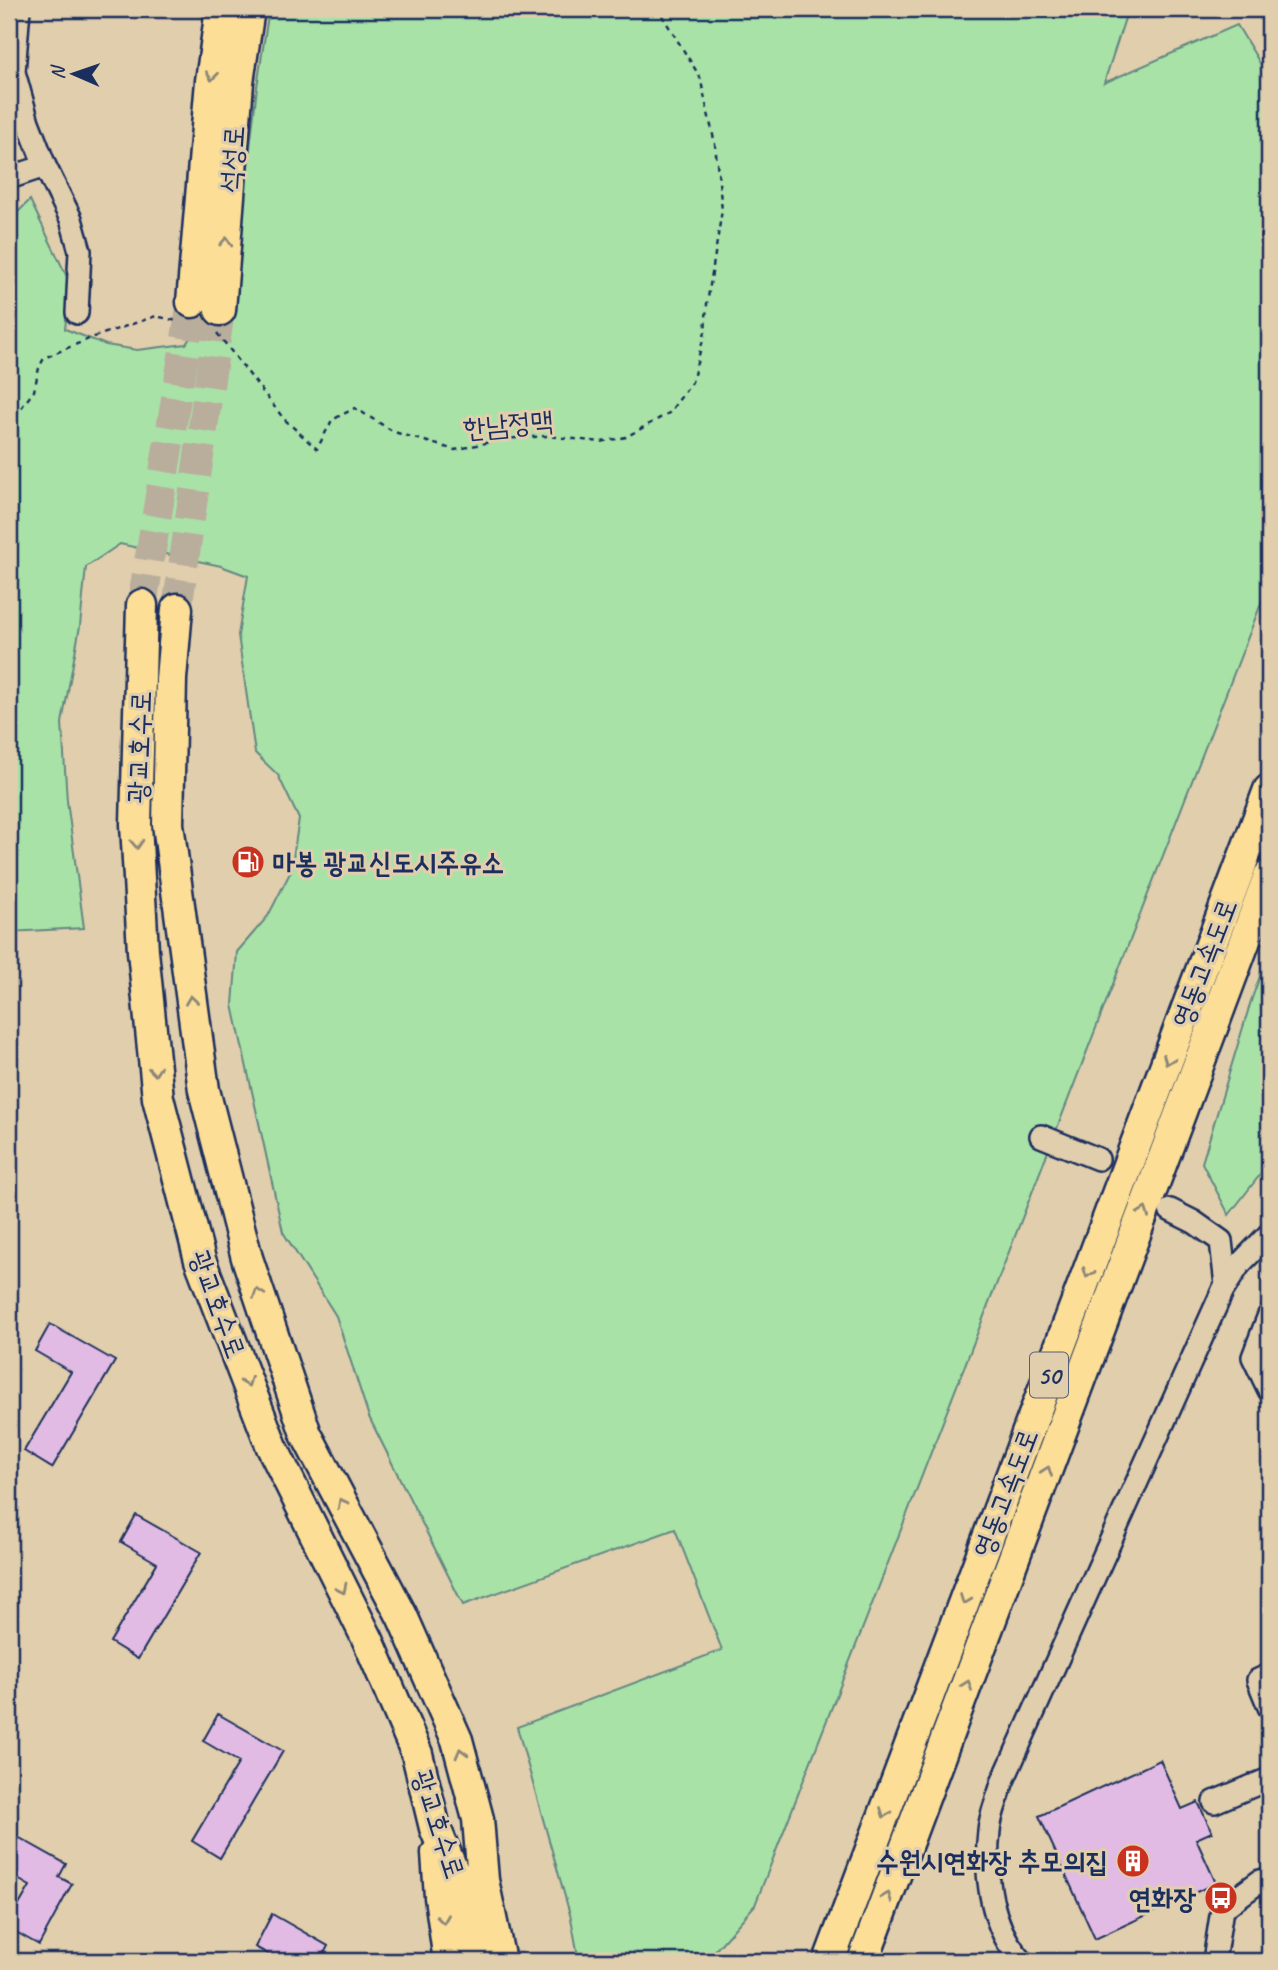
<svg xmlns="http://www.w3.org/2000/svg" width="1278" height="1970" font-family="Caveat,'Poor Story',sans-serif">
<rect width="100%" height="100%" fill="#e1ceac"/>
<filter id="ink" filterUnits="userSpaceOnUse"><feTurbulence type="fractalNoise" baseFrequency=".0143" numOctaves="2"/><feDisplacementMap in="SourceGraphic" scale="14" xChannelSelector="R" yChannelSelector="G"/><feConvolveMatrix kernelMatrix="1 2 1 2 8 2 1 2 1" color-interpolation-filters="sRGB"/></filter>
<g filter="url(#ink)">
<path fill="#a9e2a7" stroke="#628882" stroke-width="2" d="M269 9H1128L1104 83 1237 25 1269 78V583L755 1905 706 1961H579L571 1918 517 1727 722 1650 675 1529 463 1605 369 1417 336 1316 283 1232 233 1005 237 952 268 916 291 871 299 819 278 775 255 753 238 635 248 576 221 566 120 544 86 567 80 626 62 723 67 801 84 928 9 932V221L30 200 70 283 65 329 106 345 137 350 186 344 236 270 257 87Z
M1269 951V1163L1229 1215 1202 1163 1251 1001Z"/>
<path fill="#e1bbe3" stroke="#1b2f5e" stroke-width="2" d="M50 1324 115 1361 52 1468 24 1451 71 1372 35 1351Z
M136 1515 201 1552 138 1659 110 1642 157 1563 121 1542Z
M218 1714 283 1751 220 1858 192 1841 239 1762 203 1741Z
M1160 1760 1182 1809 1198 1802 1212 1832 1196 1839 1216 1883 1095 1939 1039 1816Z
M9 1832 66 1864 59 1877 72 1884 39 1945 9 1928V1922L30 1886 9 1874Z
M272 1914 328 1946 320 1961H304L291 1954 287 1961H281L255 1947Z"/>
<g fill="none" stroke-linecap="round" stroke-linejoin="round">
<path stroke="#b9ae9c" stroke-width="30" stroke-dasharray="30 15" stroke-linecap="butt" d="M142 605 192 302
M177 609 220 310"/>
<defs>
<path id="minor" d="M19 9 14 72 28 122 45 166 71 219 80 251 77 313
M9 178 45 166
M1041 1136 1098 1159
M1170 1210 1194 1222 1221 1241 1226 1285
M1269 1315 1253 1357 1269 1390
M1269 1675 1258 1680 1269 1707
M1214 1802 1269 1779
M1022 1961C991 1928 984 1875 989 1831 990 1815 998 1799 1002 1783L1223 1290 1239 1265 1269 1234
M1214 1961 1222 1909 1260 1881 1269 1879"/>
<path id="highway" d="M192 302 211 81 221 9
M220 310 238 82 249 9
M142 605 136 824 143 951 158 1098 200 1260 272 1447 368 1640 417 1754 435 1828 460 1888 474 1961
M177 609 171 679 168 824 204 1090 247 1258 306 1434 402 1616 457 1740 478 1819 483 1880 500 1961
M437 1853 440 1897 449 1961
M829 1961 1269 790
M863 1961 1269 876"/>
</defs>
<use href="#minor" stroke="#1b2f5e" stroke-width="26"/>
<use href="#highway" stroke="#1b2f5e" stroke-width="35"/>
<path stroke="#1b2f5e" stroke-width="2.5" stroke-dasharray="5 5" stroke-linecap="butt" d="M217 333 284 419 317 449 332 420 355 408 394 432 455 450 503 439 547 436 601 442 626 437 669 413 692 382 705 332 707 304 722 210 715 144 700 77 658 9
M9 424 34 391 39 368 44 358 91 338 156 316 177 321"/>
<use href="#minor" stroke="#e1ceac" stroke-width="21"/>
<use href="#highway" stroke="#fcde96" stroke-width="30"/>
</g>
<defs><path id="oneway-chevron" d="M-2-3.5L2.5 0L-2 3.5" fill="none" stroke-width="1.6" stroke-linecap="round" stroke-linejoin="round" transform="scale(1.75)"/></defs>
<g stroke="#8c867a">
<use href="#oneway-chevron" transform="translate(212 76) rotate(97)"/>
<use href="#oneway-chevron" transform="translate(226 242) rotate(-86)"/>
<use href="#oneway-chevron" transform="translate(137 844) rotate(87)"/>
<use href="#oneway-chevron" transform="translate(191 1000) rotate(-98)"/>
<use href="#oneway-chevron" transform="translate(1168 1060) rotate(111)"/>
<use href="#oneway-chevron" transform="translate(155 1071) rotate(84)"/>
<use href="#oneway-chevron" transform="translate(1144 1212) rotate(-70)"/>
<use href="#oneway-chevron" transform="translate(1088 1273) rotate(111)"/>
<use href="#oneway-chevron" transform="translate(258 1293) rotate(-109)"/>
<use href="#oneway-chevron" transform="translate(247 1382) rotate(69)"/>
<use href="#oneway-chevron" transform="translate(1047 1471) rotate(-70)"/>
<use href="#oneway-chevron" transform="translate(342 1503) rotate(-118)"/>
<use href="#oneway-chevron" transform="translate(342 1589) rotate(64)"/>
<use href="#oneway-chevron" transform="translate(965 1600) rotate(111)"/>
<use href="#oneway-chevron" transform="translate(967 1685) rotate(-70)"/>
<use href="#oneway-chevron" transform="translate(461 1753) rotate(-105)"/>
<use href="#oneway-chevron" transform="translate(885 1813) rotate(111)"/>
<use href="#oneway-chevron" transform="translate(887 1897) rotate(-69)"/>
<use href="#oneway-chevron" transform="translate(443 1919) rotate(82)"/>
</g>
</g>
<defs>
<symbol id="fuel-disc" viewBox="-11 -11 22 22"><circle r="9.5" fill="#c8321e" stroke="#e1ceac"/><path d="M-5.5-6h7V0h2V4h1.3V-2.5L3-4.5l.8-.8L6-3V5H2.5V1h-1V6h-7ZM-4.2-4.7v3.2H.2V-4.7Z" fill="#fff"/></symbol>
<symbol id="building-disc" viewBox="-11 -11 22 22"><circle r="9.5" fill="#c8321e" stroke="#e1ceac"/><path d="M-4-6H4V6H1V3H-1V6H-4ZM-2.5-4.3h1.7v1.8h-1.7ZM.8-4.3h1.7v1.8H.8ZM-2.5-1h1.7V.8h-1.7ZM.8-1h1.7V.8H.8Z" fill="#fff"/></symbol>
<symbol id="bus-disc" viewBox="-11 -11 22 22"><circle r="9.5" fill="#c8321e" stroke="#e1ceac"/><path d="M-5-6H5V4H4V6H2V4H-2V6H-4V4H-5ZM-3.5-4V0h7V-4ZM-3.5 1.2v1.5H-2V1.2ZM2 1.2v1.5H3.5V1.2Z" fill="#fff"/></symbol>
</defs>
<g fill-rule="evenodd">
<use href="#fuel-disc" x="229" y="843" width="38" height="38"/>
<use href="#building-disc" x="1114" y="1842" width="38" height="38"/>
<use href="#bus-disc" x="1202" y="1879" width="38" height="38"/>
</g>
<g text-anchor="middle" dominant-baseline="central" stroke-width="6" stroke-linejoin="round" paint-order="stroke">
<rect fill="#e1ceac" stroke="#565f75" stroke-width="2" x="1030" y="1352.5" width="38" height="45" rx="5"/>
<g font-size="26" font-weight="bold" fill="#1b2f5e">
<text x="1049" y="1375">50</text>
</g>
<g font-size="28" fill="#1b2f5e" stroke="#e1ceac">
<text transform="translate(232 159) rotate(-86)">석성로</text>
<text transform="translate(508 424) rotate(-5)">한남정맥</text>
<text transform="translate(139 747) rotate(-88)">광교호수로</text>
<text transform="translate(1204 963) rotate(-69)">영동고속도로</text>
<text transform="translate(218 1304) rotate(70)">광교호수로</text>
<text transform="translate(1005 1493) rotate(-69)">영동고속도로</text>
<text transform="translate(439 1824) rotate(72)">광교호수로</text>
</g>
<g font-size="28" font-weight="bold" fill="#1b2f5e" stroke="#e1ceac" text-anchor="end">
<text x="272" y="862" text-anchor="start">마봉 광교신도시주유소</text>
<text x="1108" y="1861">수원시연화장 추모의집</text>
<text x="1196" y="1898">연화장</text>
</g>
</g>
<rect width="1278" height="1970" fill="none" stroke="#e1ceac" stroke-width="35"/>
<rect x="18" y="18" width="1243" height="1935" fill="none" stroke="#1b2f5e" stroke-width="2.5" filter="url(#ink)"/>
<g transform="translate(74 74) rotate(272)" stroke="#e1ceac" stroke-width="5" paint-order="stroke">
<path d="M0-5L12 26L0 18L-12 26Z" fill="#1b2f5e"/>
<text y="-10" font-size="19" font-weight="bold" text-anchor="middle" fill="#1b2f5e">N</text>
</g>
</svg>
